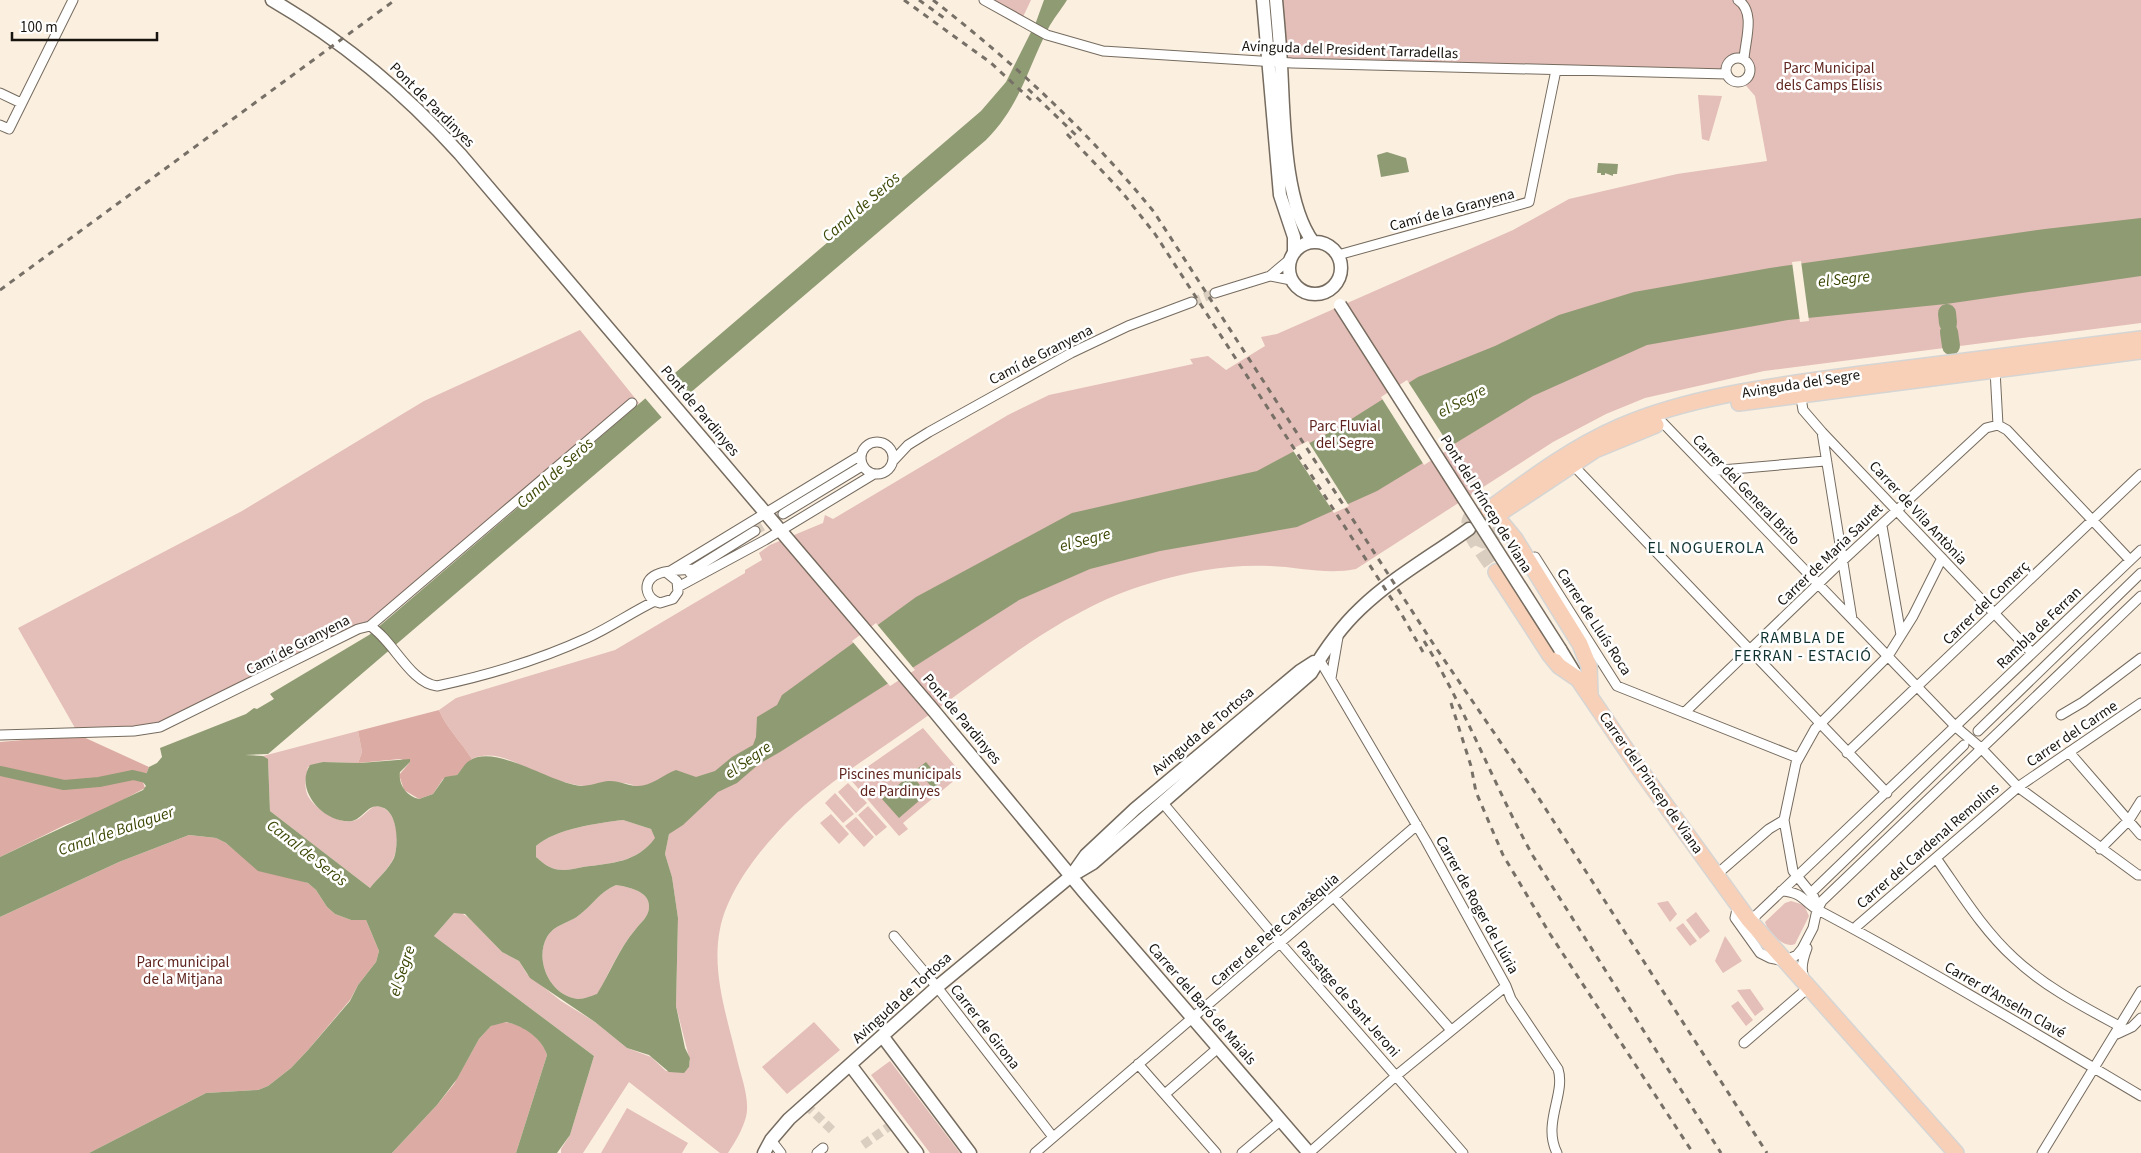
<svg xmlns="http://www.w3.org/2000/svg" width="2141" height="1153" font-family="'Source Sans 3',sans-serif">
<rect width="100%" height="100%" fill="#fbefe0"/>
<path fill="#e4beb8" d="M991 0H1031L1022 19Z
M1277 0H2141V323L1764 371 1645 398 1606 414 1553 442 1356 569C1327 575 1299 567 1270 566 1230 564 1189 571 1151 583 1064 608 992 671 919 722 874 754 825 783 786 823 759 851 728 890 720 929 711 973 728 1020 738 1063 742 1079 750 1100 746 1117 742 1131 735 1142 728 1153H720L629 1082 583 1153H561V1149L570 1135 594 1056 434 936 454 913 460 912 469 918 502 952 519 961 527 974 561 1001 595 1022 627 1048 651 1057 666 1071 688 1069 690 1061 676 1006 678 918 672 877 665 854 669 834 633 785C609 778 605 786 584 786 573 785 560 781 549 778 526 770 498 747 472 759 462 743 445 726 439 710L456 698 615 650 745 573V570L762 560 759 553 770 545 823 523 825 515 833 519 1008 415 1049 395 1193 364 1190 359 1208 356 1226 370 1265 346 1261 337 1277 334 1513 230 1569 199 1677 174 1767 161 1755 96 1742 81 1748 76 1749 66 1741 58 1732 59 1726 70 1281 62Z
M1698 95 1722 96 1709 141 1702 139Z
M580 330 639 403 600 437 368 621 170 720 134 731 79 735 18 628 242 511 424 401Z
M923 728 962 774 903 823 908 829 899 836 850 779Z
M358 731 362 752 358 763 323 762 308 767C306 777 304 785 307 794 313 808 338 824 353 821 362 819 367 810 375 806 398 806 400 841 394 857 390 868 377 879 370 888L270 811 268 760 263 756Z
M848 783 867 803 856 813 838 792Z
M835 793 854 814 843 823 825 803Z
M868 806 887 827 876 836 858 815Z
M831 814 849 834 839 844 820 823Z
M856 817 874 837 864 847 845 826Z
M623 820 651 829 656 838C636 863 611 863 583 867 573 869 562 872 552 868 546 866 541 861 536 857V846C555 829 598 823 623 820Z
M616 885C628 887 650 891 649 907 649 917 640 923 635 930 619 949 609 973 597 995 591 996 584 999 578 999 550 996 534 960 547 937 555 924 567 924 578 916 592 906 599 892 616 885Z
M1668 901 1677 914 1670 922 1657 903Z
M1791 901 1804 905 1809 916 1795 944C1784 949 1768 932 1765 922L1785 903Z
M1696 912 1710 931 1700 939 1686 920Z
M1683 923 1697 941 1690 946 1676 928Z
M1725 936 1742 961 1723 973 1715 961Z
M1750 989 1764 1009 1755 1016 1737 990Z
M1738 1001 1753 1020 1746 1026 1731 1006Z
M814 1022 840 1050 787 1094 762 1067Z
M890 1061 960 1153H930L871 1075Z
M627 1108 688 1143 682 1153H601Z"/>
<path fill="#dcaca4" d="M439 710C445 726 462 743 472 759L457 775 443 779 433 794 419 799 404 790 399 775 410 762 400 759 358 763 362 752 358 731Z
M79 735 149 767 143 782 145 788 104 810 65 825 0 857V742Z
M189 835 216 838 226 843 255 867 308 883 316 890 327 907 335 914 351 920H366L379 951 376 962 358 985 350 1000 308 1050 291 1068 268 1086 258 1090 206 1093 89 1153H0V917L119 862Z
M500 1022C519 1021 542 1037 547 1055L516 1153H392L437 1105 454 1084 479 1039 491 1026Z"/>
<path fill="#8f9b73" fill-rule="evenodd" d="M1044 0H1067C1061 10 1053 19 1048 29 1027 70 1020 106 986 140L268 754 245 755 263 756 268 759 270 811 370 888C377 879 389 869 394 858 399 844 398 811 381 807 368 803 363 819 352 821 324 824 294 790 310 765L323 762 360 763 410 759V762L400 772C398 784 406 796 419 799L433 794 445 777 457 775C461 771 464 764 469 761 495 743 550 783 581 786 590 786 599 782 608 781 618 780 628 786 638 786 651 786 663 775 676 770L696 777 715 771 732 757 753 745 756 737 757 717 777 705 782 695 916 597 1072 513 1257 471 1334 430 1418 377 1495 346 1559 315 1634 292 1770 268 2045 229 2141 218V276L1946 304 1788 320 1647 345 1533 396 1377 491 1297 527 1160 551 1090 569 1019 600 780 752 759 764 737 783 718 792 683 825 669 834 665 854 672 877 678 918 676 1006 685 1048 690 1058 689 1067 684 1073 669 1072 649 1055 627 1048 595 1022 530 978 519 961 502 952 465 914 454 913 434 936 594 1056 570 1135 557 1153H516L547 1055C542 1038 522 1025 506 1022L491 1026 479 1039 457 1079 437 1105 392 1153H89L206 1093 258 1090 268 1086 291 1068 308 1050 350 1001 358 985 376 962 379 951 366 920H351L335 914 327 907 316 890 308 883 258 871 226 843 216 838 189 835 119 862 0 917V857C47 834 95 813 143 790L146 786 143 782 149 767 157 763 162 757 160 748 246 714 254 708 257 709 274 699 270 694 369 635 981 111 1006 82 1036 22ZM623 820 651 829 655 838C637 863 611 863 583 867 573 869 562 872 552 868 546 866 541 861 536 857V846C555 829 598 823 623 820ZM616 885C628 887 650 891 649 907 649 917 640 923 635 930 619 949 610 973 597 994 591 996 584 999 578 999 550 996 534 960 547 937 555 924 567 924 578 916 592 906 599 892 616 885Z
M1387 152 1406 158 1409 172 1381 177 1377 155Z
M1598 163 1618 164 1617 174H1613V176L1605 173V175H1601V173H1597Z
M926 762 942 781 933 789 917 769Z
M911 774 927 794 899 818 882 799Z"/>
<path fill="#fbefe0" d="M1801 261 1809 321 1800 322 1792 262Z
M668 378 686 399 663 419 645 398Z
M1407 380 1451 448 1424 465 1381 397Z
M1308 441 1349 506 1334 513 1292 449Z
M876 623 915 670 890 686 852 641Z"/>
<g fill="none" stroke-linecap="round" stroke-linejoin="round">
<path stroke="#8f9b73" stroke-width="10" d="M0 771 64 785 99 782 133 775 158 781"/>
<path stroke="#8f9b73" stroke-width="18" d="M1947 313 1948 323
M1949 332 1951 346"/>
<path stroke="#d9cec0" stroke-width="9" stroke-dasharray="9 4.5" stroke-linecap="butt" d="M1192 302 1215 293
M755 531 783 514
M806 1105 834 1132
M863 1145 894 1123"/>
<path stroke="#d9cec0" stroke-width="15" stroke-dasharray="15 8" stroke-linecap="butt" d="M1474 537 1484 541 1495 538 1501 528C1500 501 1465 507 1469 528 1472 540 1489 561 1496 572"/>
<defs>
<path id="street" d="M984 0 1047 35 1103 51 1292 63 1727 74
M1738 0C1756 12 1745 41 1744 59
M1726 70a12 12 0 1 1 24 0a12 12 0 1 1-24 0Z
M0 93 21 103
M0 125 9 129 73 0
M1338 255 1529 202 1556 70
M1270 276 1291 280
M1215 293 1270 276 1289 260
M1995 370 1998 425
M1800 392 1803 410 1822 432 2032 653
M1663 423 1956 727 1982 749 2018 787 2138 875H2141
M1998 425 2007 430 2130 560
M1822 432 1852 619
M861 458a16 16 0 1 1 32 0a16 16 0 1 1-32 0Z
M893 461 908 445 929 432 1071 353 1128 326 1192 302
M1571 463 1887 793
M1710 471 1825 461
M783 514 862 466
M1882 526 1901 635
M1535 557 1617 686 1798 758
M667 573 861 455
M667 573 677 581 678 592 673 599 660 603C653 601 648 596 647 589 646 568 680 571 694 569
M690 573 694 569 755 531
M678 587 765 540 874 474
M370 626 632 403
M1319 659 1426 841 1506 986 1511 999 1558 1069C1566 1094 1542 1123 1557 1153
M1331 678 1338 637
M1684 713 1841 562 1986 428 1998 425
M2061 715 2083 702 2141 658
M1978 731 2141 573
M0 735 134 731 160 727 358 629 370 626C393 640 410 683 437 686 489 675 539 660 587 638 611 627 632 612 655 601
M2069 752 2141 835
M1847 753 2141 474
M1162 802 1281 944 1463 1153
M2100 849 2129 820 2141 801
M1936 858C1960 892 1983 930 2014 958 2045 987 2084 1007 2121 1027
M1716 875 1769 829 1784 820
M1781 891C1804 892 1804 903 1820 911 1929 969 2035 1033 2141 1096
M1813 891 1964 745
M1334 897 1451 1030
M1738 905 1735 918 1760 953 1770 958 1784 961 1797 955 1802 949 1813 928 1817 910 1814 897 1793 871 1784 820 1796 763 1815 729 1888 656 1913 616 1942 558
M1817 910 1822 901 2141 596
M1748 923 2141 550
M1857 926 2018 787 2141 703
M894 936 937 987 1053 1137
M2117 1034 2132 1027 2141 1018
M1744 1043 1808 988C1800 972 1801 964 1807 948
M1138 1064 1216 1153
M1165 1094 1218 1048
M771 1140 781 1153
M817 1153 823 1148
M1035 1153 1417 825
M1242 1153 1280 1121
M1309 1153 1397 1075 1506 986
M2042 1153 2141 991"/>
<path id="secondary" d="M272 0C343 41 405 93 460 154L934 711 1084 892 1309 1153
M1263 0 1280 195 1294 237V252
M1276 0C1278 22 1280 44 1281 65 1284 115 1283 201 1313 242
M1289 268a26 26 0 1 1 52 0a26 26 0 1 1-52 0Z
M1560 649 1577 677
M1074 872 1086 855 1135 809 1300 671 1314 662
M883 1037 970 1153
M851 1066 917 1153
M764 1153 771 1140 789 1119 937 987 1071 876 1093 863 1311 673C1324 651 1341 627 1360 609 1392 578 1433 555 1469 529"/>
<path id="primary" d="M1739 403 2141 351
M1488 510C1530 479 1571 448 1619 427 1694 394 1789 384 1870 373 1960 362 2051 350 2141 339
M1497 515 1595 450 1656 425
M1501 522 1515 539 1580 644 1589 666 1590 694
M1496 572 1550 655 1559 666 1578 679 1638 767 1749 920 1956 1153"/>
</defs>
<use href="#street" stroke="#756b5e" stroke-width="11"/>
<use href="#secondary" stroke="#756b5e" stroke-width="15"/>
<use href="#primary" stroke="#d5d5d4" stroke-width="18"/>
<use href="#street" stroke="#fff" stroke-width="9"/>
<use href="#secondary" stroke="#fff" stroke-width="12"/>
<use href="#primary" stroke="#f8d0b8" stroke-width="15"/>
<path stroke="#777067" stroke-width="3" stroke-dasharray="6 6" stroke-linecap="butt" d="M904 0 991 63 1031 100
M919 0 944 18
M933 0C1014 63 1089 132 1154 212L1434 645 1538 797 1767 1153
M1028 89 1078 137
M1067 134 1122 192 1155 234 1402 615 1423 652
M0 290 395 0
M1424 641C1466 709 1494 786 1533 856L1721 1153
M1451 703 1471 766 1476 792 1503 855 1550 934 1693 1153"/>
<defs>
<path id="secondary-bridge" d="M1340 305 1560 649"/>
</defs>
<use href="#secondary-bridge" stroke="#756b5e" stroke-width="15" stroke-linecap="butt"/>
<use href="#secondary-bridge" stroke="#fff" stroke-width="12"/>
</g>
<g text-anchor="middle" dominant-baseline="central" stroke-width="5" stroke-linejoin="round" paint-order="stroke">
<g font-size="15" fill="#17130e" stroke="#fff">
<text transform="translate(1350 50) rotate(2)">Avinguda del President Tarradellas</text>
<text transform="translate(432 105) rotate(45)">Pont de Pardinyes</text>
<text transform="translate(1452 210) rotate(-15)">Camí de la Granyena</text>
<text transform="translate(1041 355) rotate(-27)">Camí de Granyena</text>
<text transform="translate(1801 384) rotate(-9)">Avinguda del Segre</text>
<text transform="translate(700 411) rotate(50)">Pont de Pardinyes</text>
<text transform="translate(1746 490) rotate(46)">Carrer del General Brito</text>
<text transform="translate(1486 504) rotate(58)">Pont del Príncep de Viana</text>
<text transform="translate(1918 513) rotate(47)">Carrer de Vila Antònia</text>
<text transform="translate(1830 555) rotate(-44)">Carrer de Maria Sauret</text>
<text transform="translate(1986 603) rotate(-44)">Carrer del Comerç</text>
<text transform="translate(1594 622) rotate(57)">Carrer de Lluís Roca</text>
<text transform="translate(2039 628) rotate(-44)">Rambla de Ferran</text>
<text transform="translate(298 645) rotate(-27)">Camí de Granyena</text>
<text transform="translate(962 719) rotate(50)">Pont de Pardinyes</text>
<text transform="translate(1203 731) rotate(-40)">Avinguda de Tortosa</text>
<text transform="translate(2072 734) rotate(-34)">Carrer del Carme</text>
<text transform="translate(1651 783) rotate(55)">Carrer del Princep de Viana</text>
<text transform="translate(1928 846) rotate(-41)">Carrer del Cardenal Remolins</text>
<text transform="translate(1477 905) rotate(61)">Carrer de Roger de Llúria</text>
<text transform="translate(1275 930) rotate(-41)">Carrer de Pere Cavasèquia</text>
<text transform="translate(902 998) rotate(-42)">Avinguda de Tortosa</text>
<text transform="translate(1348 999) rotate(49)">Passatge de Sant Jeroni</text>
<text transform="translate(2005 1000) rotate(30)">Carrer d'Anselm Clavé</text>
<text transform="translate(1202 1004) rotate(49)">Carrer del Baró de Maials</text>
<text transform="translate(985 1027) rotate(52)">Carrer de Girona</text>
</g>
<g font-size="15" fill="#5f241e" stroke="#fff">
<text x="1829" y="68">Parc Municipal<tspan x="1829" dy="17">dels Camps Elisis</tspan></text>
<text x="1345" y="426">Parc Fluvial<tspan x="1345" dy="17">del Segre</tspan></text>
<text x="900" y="774">Piscines municipals<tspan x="900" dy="17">de Pardinyes</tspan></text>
<text x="183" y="962">Parc municipal<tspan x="183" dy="17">de la Mitjana</tspan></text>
</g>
<g font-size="16" font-style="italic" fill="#3b4804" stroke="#fff">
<text transform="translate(861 207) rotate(-41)">Canal de Seròs</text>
<text transform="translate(1844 279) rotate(-6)">el Segre</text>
<text transform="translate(1462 401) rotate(-28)">el Segre</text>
<text transform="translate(555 473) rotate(-42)">Canal de Seròs</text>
<text transform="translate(1085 540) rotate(-15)">el Segre</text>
<text transform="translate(748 760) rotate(-35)">el Segre</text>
<text transform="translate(116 831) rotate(-19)">Canal de Balaguer</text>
<text transform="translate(307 853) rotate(38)">Canal de Seròs</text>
<text transform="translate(402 971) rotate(-72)">el Segre</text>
</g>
<g font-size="16" letter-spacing="1" fill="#0f3231" stroke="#fff">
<text x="1706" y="548">EL NOGUEROLA</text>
<text x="1803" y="638">RAMBLA DE<tspan x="1803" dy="18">FERRAN - ESTACIÓ</tspan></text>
</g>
</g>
<path d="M12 32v8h145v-8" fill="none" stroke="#17130e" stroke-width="2.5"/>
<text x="20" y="32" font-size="15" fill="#17130e" stroke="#ffffff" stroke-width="4" paint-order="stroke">100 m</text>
</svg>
